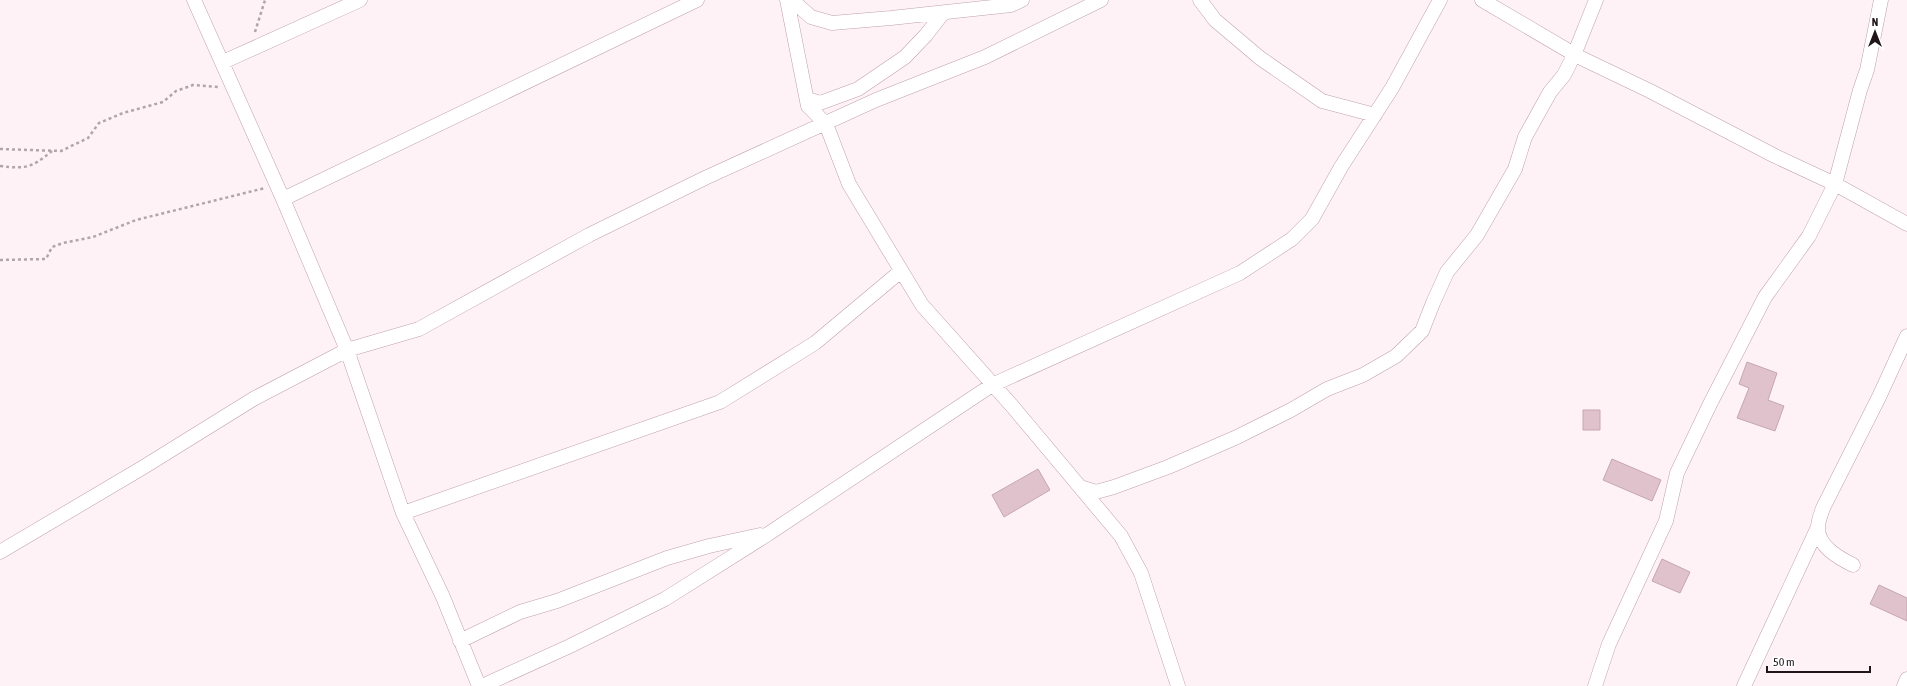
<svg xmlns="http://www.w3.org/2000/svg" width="1907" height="686" font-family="'Asap Condensed',sans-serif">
<rect width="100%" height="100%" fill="#fff2f6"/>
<path fill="#e0c2cc" stroke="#c4a7b0" d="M1747 362 1777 373 1768 400 1784 406 1775 431 1737 418 1749 388 1739 384Z
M1583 410H1600V430H1583Z
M1612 459 1661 480 1652 501 1603 480Z
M1038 469 1050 490 1004 517 992 495Z
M1662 559 1690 572 1680 593 1652 581Z
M1879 585 1907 598V621L1870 604Z"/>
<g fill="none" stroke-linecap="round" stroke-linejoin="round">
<defs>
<path id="minor" d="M194 0 283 199 347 350 403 513 443 597 479 686
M787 0 808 106 826 124 849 184 922 305 1013 407 1121 536 1141 573 1178 686
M792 0 811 17 832 23 891 18 974 9 1011 5 1022 0
M1200 0 1215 20 1260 58 1322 101 1375 115
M1482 0 1579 57 1650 91 1775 156 1835 184 1907 224
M223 62 360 0
M807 99 820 103 858 89 905 57 926 35 943 13
M283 199 697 0
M1080 487 1096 492 1114 487 1168 467 1237 437 1291 410 1327 389 1363 375 1396 356 1422 331 1433 303 1447 272 1477 235 1515 169 1525 137 1550 92 1564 75 1574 55 1596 0
M403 513 720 402 815 343 901 271
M0 552 142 468 255 398 347 350 419 329 589 235 705 178 876 100 985 57 1101 0
M1853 565C1839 558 1817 546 1818 527 1818 521 1821 514 1823 508L1879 397 1907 336
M460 641 520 612 557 601 667 558 709 546 760 535
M482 686 570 646 665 599 768 534 992 385 1240 273 1292 239 1312 219 1341 167 1392 88 1440 0
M1595 686 1609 644 1666 521 1677 473 1710 404 1765 297 1809 236 1835 184 1860 90 1867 70 1881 0
M1744 686 1818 527
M1904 686 1907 679"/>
</defs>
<use href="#minor" stroke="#bfa2ab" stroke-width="15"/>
<path stroke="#b1a5a9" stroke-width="2.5" stroke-dasharray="3 3" stroke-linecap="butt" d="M255 32 265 0
M0 149 61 151 88 138 99 123 123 113 163 102 176 91 193 85 218 87
M0 166C27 169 31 168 52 151
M0 260 46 259 52 247 63 243 93 237 136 220 265 188"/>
<use href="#minor" stroke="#fff" stroke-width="14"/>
</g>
<g transform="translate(1875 32)" stroke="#ffffff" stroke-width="3" paint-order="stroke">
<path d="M0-3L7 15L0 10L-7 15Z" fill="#20161a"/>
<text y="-6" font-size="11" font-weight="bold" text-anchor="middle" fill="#20161a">N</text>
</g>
<path d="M1767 666v6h103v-6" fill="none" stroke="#20161a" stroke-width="2"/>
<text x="1773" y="666" font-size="12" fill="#20161a" stroke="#ffffff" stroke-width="3" paint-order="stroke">50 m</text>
</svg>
